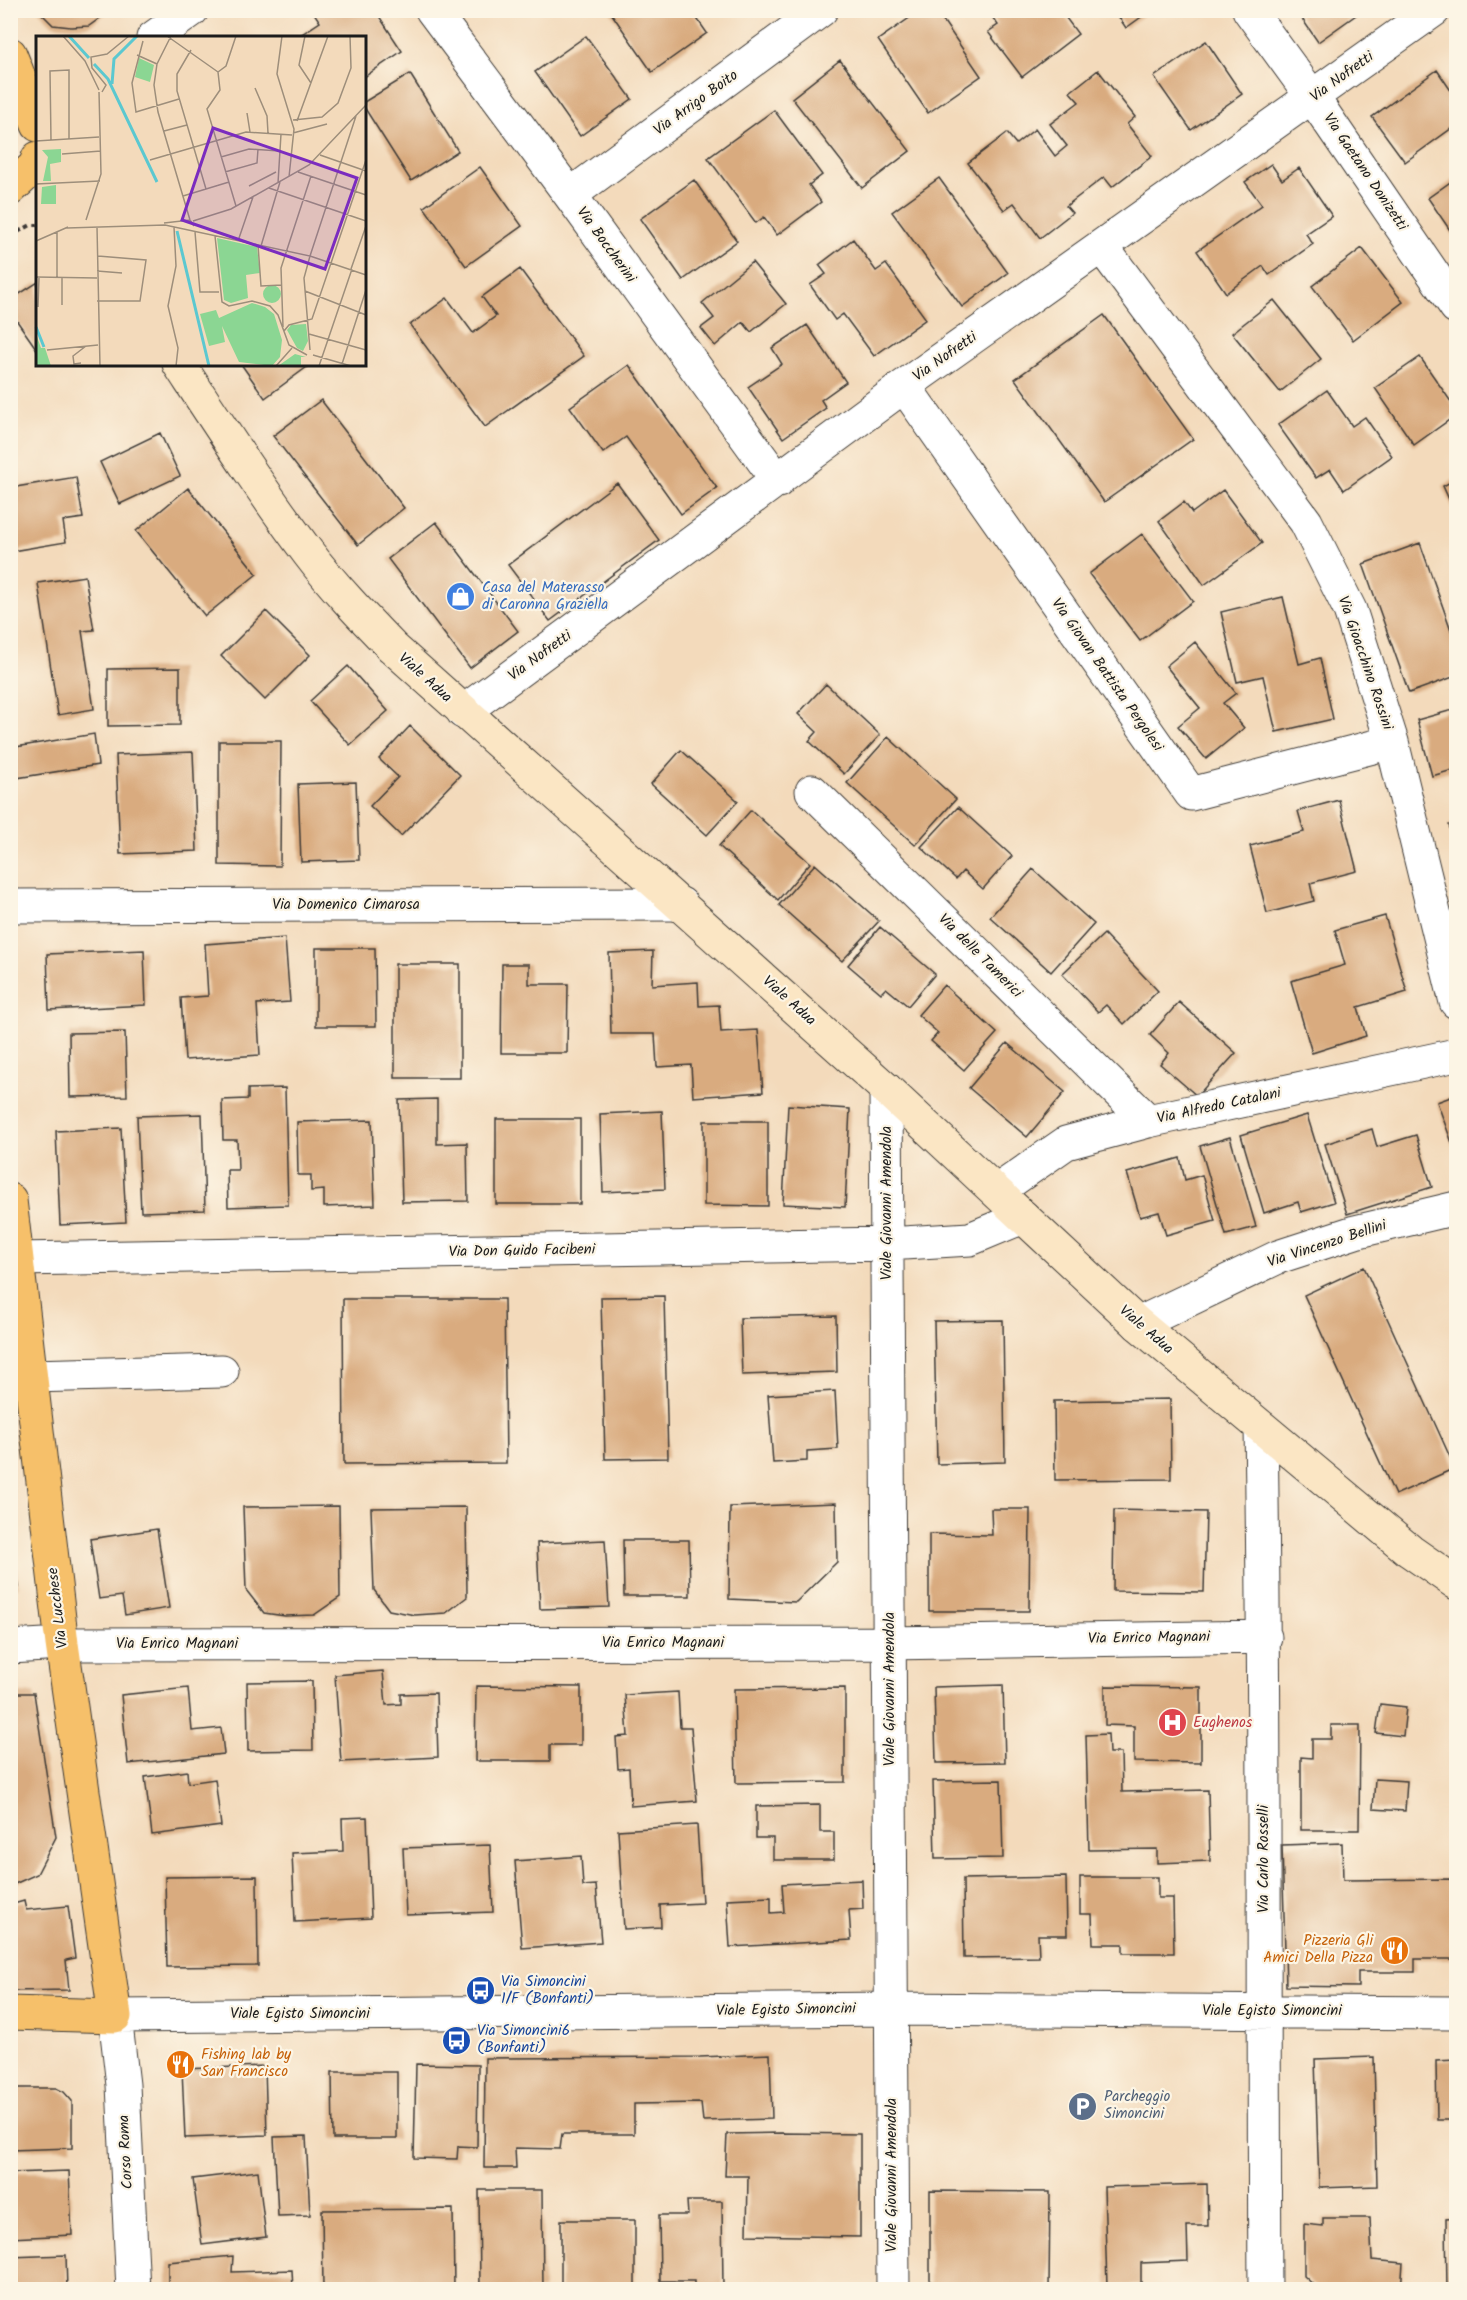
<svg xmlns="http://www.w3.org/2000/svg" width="1467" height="2300" font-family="Kalam,sans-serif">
<rect width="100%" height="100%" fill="#fcf5e5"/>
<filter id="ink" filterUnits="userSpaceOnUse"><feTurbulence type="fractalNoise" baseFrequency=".0167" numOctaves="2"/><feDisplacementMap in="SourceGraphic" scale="12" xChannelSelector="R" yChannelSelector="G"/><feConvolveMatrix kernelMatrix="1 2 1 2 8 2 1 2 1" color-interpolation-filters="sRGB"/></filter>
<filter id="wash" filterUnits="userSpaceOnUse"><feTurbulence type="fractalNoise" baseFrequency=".008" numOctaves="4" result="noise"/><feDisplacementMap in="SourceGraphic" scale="24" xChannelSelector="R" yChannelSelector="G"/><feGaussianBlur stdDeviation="1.35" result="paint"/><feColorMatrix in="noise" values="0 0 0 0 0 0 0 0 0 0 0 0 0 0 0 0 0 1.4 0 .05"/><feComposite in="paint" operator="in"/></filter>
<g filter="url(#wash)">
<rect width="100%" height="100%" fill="#f3dabb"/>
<g id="blocks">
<path fill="#d9ab7f" d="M38 10H111L89 26 71 27 53 25Z
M312 10H375L402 51 364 77V38H305L302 34 320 22Z
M609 10H691L707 33 652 72Z
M921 10H936L981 76 928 113 878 40Z
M987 10H1060L1078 34 1022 77 988 32 998 25Z
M1114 10H1151L1126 28Z
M1296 10H1363L1318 42Z
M586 36 632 99 580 136 535 72Z
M1206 41 1242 94 1191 130 1154 77Z
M840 60 910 151 862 188 792 98Z
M1098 70 1135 117 1127 124 1152 156 1112 187 1104 177 1066 206 1072 213 1040 238 1014 203 1004 210 968 163 1007 133 1016 144 1035 129 1055 156 1067 146 1050 124 1079 102 1070 92Z
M1437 70 1456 98V125L1405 162 1372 117Z
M410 74 458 151 411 181 364 107V102Z
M774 110 822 175 809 185 821 202 777 235 764 217 756 223 708 158Z
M1271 164 1282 180 1299 168 1332 216 1306 234 1313 244 1269 275 1263 266 1226 293 1197 251 1262 205 1245 182Z
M480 167 522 226 466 266 424 207Z
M939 178 1008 273 962 307 892 212Z
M1456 178V239L1428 198Z
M694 180 737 241 683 280 640 219Z
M853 239 876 271 886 264 926 319 874 356 843 314 835 320 810 285 826 274 819 265Z
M1362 248 1403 302 1353 340 1312 286Z
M752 262 786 304 751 332 743 322 715 346 701 328 714 318 702 303Z
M520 269 584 356 485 427 410 325 447 298 473 333 496 316 482 297Z
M38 282V351L10 311V300Z
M1274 300 1321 359 1280 392 1232 333Z
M1104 315 1193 439 1104 502 1015 379Z
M807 325 846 382 821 400 826 408 783 438 748 387 782 364 772 348Z
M1420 357 1456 409V415L1414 445 1375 388Z
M241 364H311L265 398Z
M629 365 717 488 681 514 626 437 603 453 570 407Z
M1327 390 1352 426 1365 417 1392 456 1344 490 1330 469 1316 478 1278 425Z
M321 400 404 508 358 545 273 436Z
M160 433 180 476 120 504 100 462Z
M76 477 83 518 63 521 66 542 12 551 10 488Z
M1456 479V515L1443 486Z
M617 483 659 540 550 621 508 565Z
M188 488 257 574 205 616 136 531Z
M1223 490 1262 543 1204 585 1159 521 1184 502 1192 513Z
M436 522 518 631 470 668 388 559Z
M1142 534 1193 601 1140 641 1089 574Z
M1420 543 1456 644V676L1409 693 1363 564Z
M85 576 94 630 82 631 94 709 58 715 38 583Z
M1283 597 1299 664 1320 658 1333 719 1276 732 1263 676 1237 682 1221 612Z
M266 611 310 655 265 700 221 656Z
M1195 642 1236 693 1223 703 1244 728 1206 759 1178 726 1200 708 1166 666Z
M348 666 388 711 350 745 310 701Z
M180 668V725L108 726V669Z
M826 684 880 735 844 774 809 741 817 732 798 714Z
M1456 709V769L1432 776 1417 720Z
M410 726 460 775 401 836 370 806 398 777 379 759Z
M94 734 98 765 10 779V748Z
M888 737 956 799 915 845 847 783Z
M219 741H281L280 866 219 865Z
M681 750 738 801 707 835 651 784Z
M193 752 197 851 120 854 116 755Z
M356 782 359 860 301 862 298 784Z
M1339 800 1357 871 1310 883 1314 901 1267 913 1250 846 1304 832 1298 811Z
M958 807 1012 856 983 889 963 871 956 879 921 847Z
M751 810 810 863 778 900 719 846Z
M1456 823V850L1449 825Z
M815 864 879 921 842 961 779 905Z
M1033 869 1094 924 1051 972 990 917Z
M1385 916 1407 992 1358 1007 1366 1036 1312 1053 1291 981 1345 965 1335 930Z
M880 927 935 974 908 1006 886 988 881 993 848 965Z
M1104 934 1158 991 1124 1024 1106 1005 1098 1012 1062 974Z
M285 938 290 1002 257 1004 260 1055 185 1060 181 998 208 996 205 944Z
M316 948H375L376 1026H316Z
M144 950 146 1005 49 1010 47 954Z
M653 951 652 985 698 982 699 1006 719 1005 721 1032 758 1030 763 1092 693 1097 691 1065 657 1067 655 1034H611L609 953Z
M395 964H460V1078H395Z
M502 964H529V984H568L567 1053H501Z
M944 985 997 1033 964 1070 931 1041 938 1033 918 1015Z
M1179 1002 1236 1053 1197 1096 1160 1064 1169 1053 1150 1035Z
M125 1032 127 1096 70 1097 69 1033Z
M1007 1043 1065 1092 1027 1137 969 1088Z
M285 1088 288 1205 228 1207 227 1170H238L237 1140H223L222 1100 248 1099V1089Z
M1456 1095V1151H1455L1437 1102Z
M437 1099V1144L467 1143 468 1201 402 1202 399 1100Z
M788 1105 850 1109 845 1207 783 1204Z
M662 1111 665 1189 603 1192 600 1114Z
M202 1114 205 1210 141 1212 137 1116Z
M1307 1115 1334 1202 1301 1212 1298 1202 1264 1213 1241 1135Z
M496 1119H580V1204H496Z
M372 1120 375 1205 324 1207V1190L311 1191V1175H298L297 1122Z
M704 1121H768V1206L704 1205Z
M121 1128 126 1222 60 1225 56 1131Z
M1372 1129 1377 1147 1416 1135 1432 1187 1347 1214 1325 1144Z
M1230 1137 1256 1227 1226 1235 1200 1146Z
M1180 1158 1185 1180 1202 1175 1215 1221 1166 1235 1159 1212 1140 1217 1127 1173Z
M1364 1267 1455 1468 1395 1495 1304 1295Z
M664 1296 668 1458 605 1459 601 1297Z
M343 1299H504L506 1463 344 1464Z
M836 1316 837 1372 742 1375 740 1318Z
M1003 1320 1005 1462 937 1464 934 1321Z
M835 1391 838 1449 807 1451V1461L773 1463 768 1395Z
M1170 1399 1171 1479 1055 1480 1054 1401Z
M836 1503 837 1562 796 1602 729 1599 730 1507Z
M339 1506 340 1597 314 1615 285 1616 264 1613 246 1590 243 1507Z
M466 1507 467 1597 446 1613 415 1615 389 1610 374 1590 371 1508Z
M991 1509H1030L1029 1611H929V1534L992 1535Z
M1114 1510 1206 1512 1204 1592 1113 1591Z
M10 1526 19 1587 10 1588Z
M157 1529 169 1608 125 1615 122 1596 99 1599 90 1539Z
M605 1540 609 1607 540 1609 537 1543Z
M623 1540H689L690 1596H624Z
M383 1671 386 1705 401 1704V1694L436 1693 438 1757 341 1762 335 1675Z
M312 1681 313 1750 248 1751 247 1682Z
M1003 1685 1005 1762 936 1763 934 1687Z
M476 1686 581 1687V1745H550V1761H475Z
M1105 1686 1201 1687V1763L1134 1762V1726L1105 1725Z
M188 1688 192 1731 221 1728 224 1754 128 1764 121 1695Z
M845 1688V1782L736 1783 734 1689Z
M678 1692 680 1727H691L697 1801 631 1806 629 1768 618 1769 616 1737 628 1736 625 1695Z
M10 1693H34L56 1837 37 1874 10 1886Z
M1380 1704 1406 1707 1403 1736 1376 1733Z
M1331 1725H1360L1359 1830H1301V1757L1312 1758V1739H1331Z
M1108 1734 1109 1753H1121L1122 1792 1208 1790 1210 1861 1157 1863V1849L1089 1850 1086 1735Z
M187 1771 188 1783 215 1779 221 1826 152 1835 145 1777Z
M1375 1779 1407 1781 1405 1811 1373 1809Z
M1001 1780 1003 1858 935 1859 933 1781Z
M820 1805V1832H834V1860H773V1838H756V1806Z
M367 1817 371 1918 295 1922 292 1853 343 1851 342 1818Z
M697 1825 702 1903 660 1905 661 1927 624 1929 618 1830Z
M1342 1843 1343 1880 1456 1879V1959H1415V1972H1358V1987L1286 1986 1282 1845Z
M490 1845 493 1912 406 1915 403 1848Z
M581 1856 583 1886 596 1885 601 1942 522 1948 515 1861Z
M257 1876 258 1966 167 1967 165 1877Z
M1066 1877 1067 1935H1038L1039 1957 964 1958 963 1879Z
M1080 1877H1158V1898H1173L1174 1953H1123V1944H1093L1092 1914H1080Z
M862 1880 863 1909 849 1910 851 1940 730 1947 727 1899 771 1897V1913L784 1912 782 1884Z
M24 1901 26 1910 68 1906 75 1958 66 1960 69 1990 10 1991V1905Z
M770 2054 772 2119 703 2121 701 2103 634 2104V2134H562L560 2149 515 2148 516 2168H484L485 2058 700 2057Z
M1374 2057 1377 2186 1319 2188 1315 2059Z
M1456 2060V2120H1437L1436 2061Z
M416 2064 478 2065 477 2147 458 2146 457 2159 414 2158Z
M265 2066 267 2135 185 2138 182 2069Z
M332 2072H397V2139H333Z
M10 2088H56L64 2092 72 2101V2148L10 2150Z
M781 2133 860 2134V2237L747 2235 748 2176H725L727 2134Z
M306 2136 310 2215 278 2216 274 2137Z
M69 2171 72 2235 10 2238V2173Z
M258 2171 266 2237 202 2245 193 2179Z
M1207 2184 1208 2226H1187L1188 2261 1141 2263V2285L1107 2286 1104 2187Z
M479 2190H542L543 2290H480Z
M930 2191 1050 2192 1049 2290H930Z
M687 2201H722L723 2290H694V2281H660L659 2215H688Z
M453 2209 454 2290H323L322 2210Z
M1323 2218H1370L1372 2260 1403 2263 1401 2290 1318 2289 1304 2276V2224L1323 2226Z
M1456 2218V2290H1447L1446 2219Z
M561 2220H635V2290H561Z
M66 2255 67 2290H10V2257Z
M233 2256 232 2272 292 2270 293 2290H168V2262Z"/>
</g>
</g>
<g filter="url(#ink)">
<use href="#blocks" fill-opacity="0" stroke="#3c3834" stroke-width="1.5"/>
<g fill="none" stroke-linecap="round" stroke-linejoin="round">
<defs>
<path id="minor" d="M432 10 570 195 778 481
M1249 10 1313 98 1456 307
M153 38 192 10
M570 195 821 10
M1102 247 1306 522 1350 610 1392 742 1456 1002
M904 386 1191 794 1392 742
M463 712 904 386 1434 10
M812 791 1148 1121
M10 906 681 904
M886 1089 893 2290
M997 1191 1066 1143 1148 1121 1456 1055
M17 1259 887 1244 970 1239 1023 1217
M1138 1324 1278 1257 1355 1232 1456 1208
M31 1376 222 1371
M1261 1428C1266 1715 1263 2002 1265 2290
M10 1647 62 1644 889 1643 1265 1637
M133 2290 123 2085 115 2016 891 2009 1456 2013"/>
<path id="secondary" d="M179 364C221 428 263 493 309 554 334 587 363 617 392 647L886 1089 1138 1324 1410 1551 1456 1583"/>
<path id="primary" d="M10 54 38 125
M10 189 35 166 38 158
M10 1200 62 1644 115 2016 10 2013"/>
</defs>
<use href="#minor" stroke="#3c3834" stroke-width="35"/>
<use href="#secondary" stroke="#3c3834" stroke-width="35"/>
<use href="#primary" stroke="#3c3834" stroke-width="35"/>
<path stroke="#3c3834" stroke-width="4" stroke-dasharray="4.5 4.5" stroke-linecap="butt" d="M10 236 31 225H38"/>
<use href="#minor" stroke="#fff" stroke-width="33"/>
<use href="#secondary" stroke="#fbe6c4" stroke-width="33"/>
<use href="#primary" stroke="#f6c06b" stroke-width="33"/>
</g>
</g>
<defs>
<symbol id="shop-disc" viewBox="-11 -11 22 22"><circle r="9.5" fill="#3f7fe0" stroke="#fcf5e5"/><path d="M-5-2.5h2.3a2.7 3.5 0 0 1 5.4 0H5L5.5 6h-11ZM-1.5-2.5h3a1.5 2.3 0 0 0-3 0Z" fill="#fff"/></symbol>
<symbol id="hospital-disc" viewBox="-11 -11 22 22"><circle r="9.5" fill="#e0444e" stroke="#fcf5e5"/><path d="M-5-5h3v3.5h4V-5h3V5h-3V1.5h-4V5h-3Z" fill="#fff"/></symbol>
<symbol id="restaurant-disc" viewBox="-11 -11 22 22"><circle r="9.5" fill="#e8710a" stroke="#fcf5e5"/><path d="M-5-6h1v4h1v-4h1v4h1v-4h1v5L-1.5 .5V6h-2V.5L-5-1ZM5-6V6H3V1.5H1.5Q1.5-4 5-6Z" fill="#fff"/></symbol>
<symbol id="bus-disc" viewBox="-11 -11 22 22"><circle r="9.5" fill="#1a4fb4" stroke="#fcf5e5"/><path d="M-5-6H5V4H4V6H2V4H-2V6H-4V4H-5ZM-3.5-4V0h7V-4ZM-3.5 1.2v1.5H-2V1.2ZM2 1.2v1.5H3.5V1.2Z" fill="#fff"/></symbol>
<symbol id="parking-disc" viewBox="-11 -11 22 22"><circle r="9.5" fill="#5c6f8a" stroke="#fcf5e5"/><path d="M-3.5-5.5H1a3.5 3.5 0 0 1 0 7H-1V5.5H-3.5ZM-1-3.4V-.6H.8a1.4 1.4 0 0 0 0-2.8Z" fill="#fff"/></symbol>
</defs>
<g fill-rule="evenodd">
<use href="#shop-disc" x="444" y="580" width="33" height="33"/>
<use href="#hospital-disc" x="1156" y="1706" width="33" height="33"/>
<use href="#restaurant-disc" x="1378" y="1934" width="33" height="33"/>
<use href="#bus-disc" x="464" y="1974" width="33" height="33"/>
<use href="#bus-disc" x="440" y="2024" width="33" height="33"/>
<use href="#restaurant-disc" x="164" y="2048" width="33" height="33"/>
<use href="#parking-disc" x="1066" y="2090" width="33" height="33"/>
</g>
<g text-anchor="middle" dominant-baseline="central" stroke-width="4.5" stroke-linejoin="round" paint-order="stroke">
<g font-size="15" fill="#1c1c1c" stroke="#fcf5e5">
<text transform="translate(1342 77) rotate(-36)">Via Nofretti</text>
<text transform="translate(696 103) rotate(-36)">Via Arrigo Boito</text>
<text transform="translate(1365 172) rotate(56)">Via Gaetano Donizetti</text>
<text transform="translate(606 245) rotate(54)">Via Boccherini</text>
<text transform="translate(945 357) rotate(-35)">Via Nofretti</text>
<text transform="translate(540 656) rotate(-36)">Via Nofretti</text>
<text transform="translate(1365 663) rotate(71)">Via Gioacchino Rossini</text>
<text transform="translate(1107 675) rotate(55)">Via Giovan Battista Pergolesi</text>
<text transform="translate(425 678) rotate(42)">Viale Adua</text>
<text x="346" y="905">Via Domenico Cimarosa</text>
<text transform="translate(980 956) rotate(45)">Via delle Tamerici</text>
<text transform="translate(789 1001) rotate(42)">Viale Adua</text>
<text transform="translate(1219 1106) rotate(-12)">Via Alfredo Catalani</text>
<text transform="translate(887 1203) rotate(-90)">Viale Giovanni Amendola</text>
<text transform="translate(1327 1244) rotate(-18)">Via Vincenzo Bellini</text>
<text transform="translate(522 1251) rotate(-1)">Via Don Guido Facibeni</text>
<text transform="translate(1146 1330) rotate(41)">Viale Adua</text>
<text transform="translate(58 1608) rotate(-97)">Via Lucchese</text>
<text transform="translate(1149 1638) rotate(-1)">Via Enrico Magnani</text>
<text x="663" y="1643">Via Enrico Magnani</text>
<text x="177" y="1644">Via Enrico Magnani</text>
<text transform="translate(890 1689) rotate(-90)">Viale Giovanni Amendola</text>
<text transform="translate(1264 1859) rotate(-90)">Via Carlo Rosselli</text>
<text transform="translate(786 2010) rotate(-1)">Viale Egisto Simoncini</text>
<text x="1272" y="2011">Viale Egisto Simoncini</text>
<text x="300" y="2014">Viale Egisto Simoncini</text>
<text transform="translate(126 2152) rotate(-93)">Corso Roma</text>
<text transform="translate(892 2175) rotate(-90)">Viale Giovanni Amendola</text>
</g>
<g font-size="15" fill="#366cbe" stroke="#fcf5e5" text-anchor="start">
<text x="482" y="588">Casa del Materasso<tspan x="482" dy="17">di Caronna Graziella</tspan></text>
</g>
<g font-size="15" fill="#be3a42" stroke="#fcf5e5" text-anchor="start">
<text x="1193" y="1723">Eughenos</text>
</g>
<g font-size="15" fill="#c56008" stroke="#fcf5e5" text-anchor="end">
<text x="1373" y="1941">Pizzeria Gli<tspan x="1373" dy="17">Amici Della Pizza</tspan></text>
<text x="201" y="2055" text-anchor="start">Fishing lab by<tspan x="201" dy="17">San Francisco</tspan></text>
</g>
<g font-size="15" fill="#164399" stroke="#fcf5e5" text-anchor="start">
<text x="501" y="1982">Via Simoncini<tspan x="501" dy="17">1/F (Bonfanti)</tspan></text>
<text x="477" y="2031">Via Simoncini6<tspan x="477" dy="17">(Bonfanti)</tspan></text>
</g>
<g font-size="15" fill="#4e5e75" stroke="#fcf5e5" text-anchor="start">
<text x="1104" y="2097">Parcheggio<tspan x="1104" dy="17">Simoncini</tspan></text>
</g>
</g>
<g transform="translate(36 36)">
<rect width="330" height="330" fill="#f3dabb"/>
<path d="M103 22 118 29 114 46 99 41ZM25 113V126L14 128 15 145H7L12 121 6 114ZM20 149V168H5L6 151ZM181 202 221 211 224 237 210 239 212 262 195 267 188 264ZM227 258a9 9 0 1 1 18 0a9 9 0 1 1-18 0ZM216 267 229 271 238 278 246 304 244 321 236 330 203 326 186 290 189 306 173 310 164 278 180 274 183 282ZM270 288 272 305 267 315 261 312 251 294 255 289ZM0 298 5 312H9L15 330H0ZM259 318 270 321H265V330H242Z" fill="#8bd693"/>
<path fill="none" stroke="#5bc8d0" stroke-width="3" d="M33 0 53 22M58 28 72 43 121 146M76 48 78 23 101 0M141 195 173 330M0 291 8 311"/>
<path fill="none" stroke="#9d8e7b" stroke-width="1.5" d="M27 0 49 25 63 54M131 0 182 36M135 0 121 28 118 49 122 76 154 184M200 0 190 30 182 36 184 54 171 73 200 170M246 0 241 38 258 93 253 141M269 0 263 29 275 47M107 5 96 47 100 76 143 63M155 14 141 38V55L170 153M101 19 121 28M219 52 231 80 232 97M66 56 70 49 56 32 55 21 71 18 93 0M211 77 214 96M320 80 274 220 330 239M257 84 286 81 302 67 315 32 314 0M261 85 292 0M128 95 151 89M257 97 291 88M15 104 14 35 33 34V103M0 105 63 101M26 118 65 115M284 119 330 135M185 121 213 113 243 115M114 124 210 96 256 99M189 136 221 127 222 113M262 136 330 159M242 147 245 98M0 148 64 145M213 150 240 136M233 152 330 185M147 160 193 146M50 184 65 138 63 56M157 185 195 173 273 129 330 69M128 187 154 184 158 190M61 191 64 330M138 191 140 230 132 270 142 312 140 330M31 192 129 189 274 220 268 242 274 314M159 196 164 256H183M179 200 186 266 193 270 216 265 234 270 242 279 253 309 271 319M0 205 32 191M202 205 217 161M222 209 225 250 246 249M225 210 244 146M315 233 330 190M61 235 86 237M0 241 61 242M21 241V196M269 255 330 279M61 265H104L110 224 62 220M26 269V241M2 271 3 241M247 291 245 232 275 140M248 295 253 289 276 283 330 124M273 298 330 314M11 314 62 309M277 319 315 330M45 327 38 328 37 320 50 310M306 328 330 254M240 330 256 312M283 330 316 233"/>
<path fill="#7b2cbf" fill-opacity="0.15" stroke="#7b2cbf" stroke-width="3" d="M177 92 321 142 289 233 146 184Z"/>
<rect width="330" height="330" fill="none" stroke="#1c1c1c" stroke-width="3"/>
</g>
<rect width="1467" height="2300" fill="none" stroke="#fcf5e5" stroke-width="36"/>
</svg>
